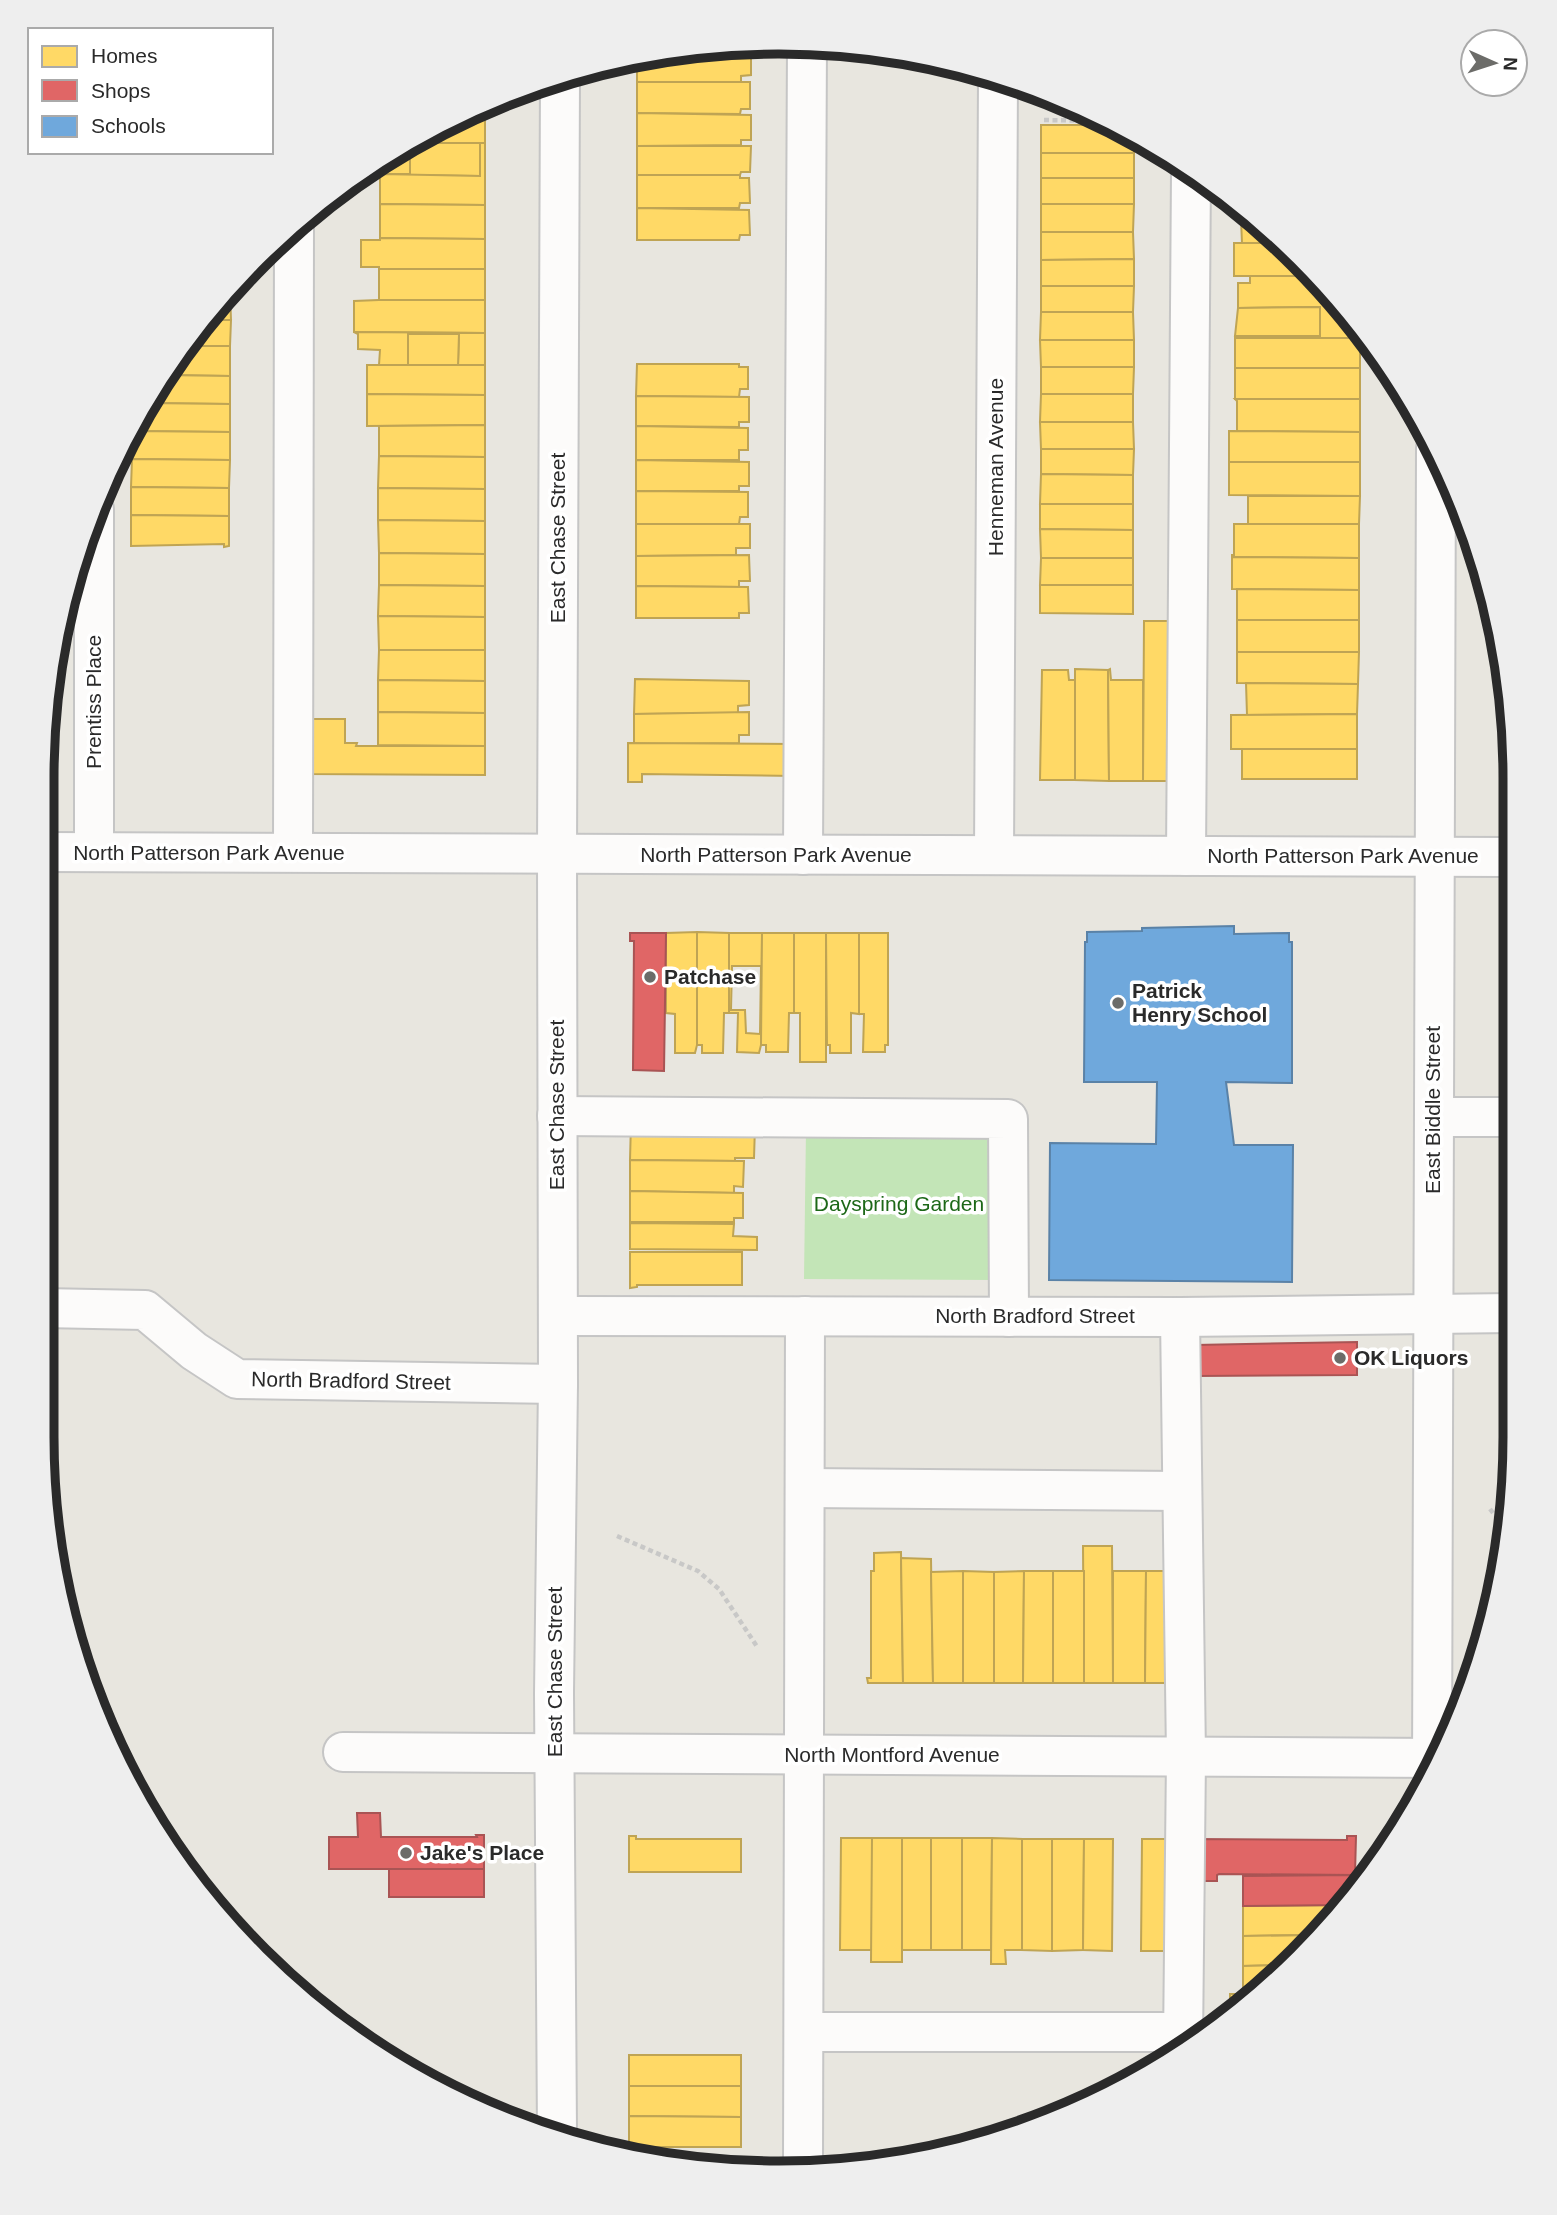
<svg xmlns="http://www.w3.org/2000/svg" width="1557" height="2215" font-family="Helvetica,sans-serif">
<style>
.green{fill:#c3e5b7}
.homes{fill:#ffd966;stroke:#bfa454;stroke-width:2;fill-rule:evenodd}
.shops{fill:#e06666;stroke:#a95454;stroke-width:2}
.schools{fill:#6fa8dc;stroke:#5a82a7;stroke-width:2}
.lines{fill:none;stroke-linecap:round;stroke-linejoin:round}
.minor-casing{stroke:#c5c5c5;stroke-width:42}
.path{stroke:#c8c8c7;stroke-width:4.5;stroke-dasharray:5 3.5;stroke-linecap:butt}
.minor{stroke:#fcfbfa;stroke-width:38}
.poi-dot{fill:#6c6c69;stroke:#fff;stroke-width:2.5}
.labels{text-anchor:middle;stroke-width:7;stroke-linejoin:round;paint-order:stroke}
.street-label{font-size:21px;fill:#2a2a2a;stroke:#fff}
.poi-label{font-size:21px;font-weight:bold;fill:#2a2a2a;stroke:#fff;text-anchor:start}
.park-label{font-size:21px;fill:#1d6818;stroke:#fff}
.rim{fill:none;stroke:#2a2a2a;stroke-width:9}
</style>
<rect width="100%" height="100%" fill="#e8e6df"/>
<!-- green -->
<polygon class="green" points="806,1129 993,1130 993,1280 804,1279"/>
<!-- homes -->
<g class="homes">
<polygon points="816,44 845,47 845,50 816,50"/>
<polygon points="740,46 739,51 675,50 682,48"/>
<polygon points="845,47 870,51 845,50"/>
<polygon points="675,50 751,51 751,75 741,76 741,83 637,82 637,59"/>
<polygon points="637,82 750,82 750,109 741,109 740,114 637,113"/>
<polygon points="475,111 485,111 485,143 407,143"/>
<polygon points="637,113 751,115 751,140 741,140 741,145 637,146"/>
<polygon points="1041,125 1115,125 1134,137 1134,153 1041,153"/>
<polygon points="407,143 410,143 410,174 380,174 380,162"/>
<polygon points="410,143 480,143 480,176 410,175"/>
<polygon points="480,143 485,143 485,205 380,204 380,174 480,176"/>
<polygon points="637,146 751,146 750,172 741,172 740,175 637,175"/>
<rect x="1041" y="153" width="93" height="25"/>
<polygon points="637,175 740,175 740,178 749,178 750,203 740,203 739,208 637,208"/>
<rect x="1041" y="178" width="93" height="26"/>
<polygon points="380,204 485,205 485,239 380,238"/>
<polygon points="1041,204 1134,204 1133,232 1041,232"/>
<polygon points="1240,207 1250,216 1250,219 1241,219"/>
<polygon points="637,208 749,210 750,235 740,235 739,240 637,240"/>
<polygon points="1250,216 1279,243 1242,243 1241,219 1250,219"/>
<polygon points="1041,232 1133,232 1134,259 1041,260"/>
<polygon points="380,238 485,239 485,269 379,269 379,267 361,267 361,240 380,240"/>
<polygon points="1234,243 1279,243 1314,276 1234,276"/>
<polygon points="1134,259 1134,286 1041,286 1041,260"/>
<rect x="379" y="269" width="106" height="31"/>
<polygon points="1250,276 1314,276 1332,293 1360,335 1360,338 1235,338 1235,336 1320,336 1320,307 1238,308 1238,283 1250,283"/>
<polygon points="1041,286 1134,286 1133,312 1041,312"/>
<polygon points="230,291 231,320 204,320"/>
<polygon points="379,300 485,300 485,333 354,332 354,301"/>
<polygon points="1320,307 1320,336 1235,336 1238,308"/>
<polygon points="1041,312 1133,312 1134,340 1040,340"/>
<polygon points="204,320 231,320 230,346 184,346"/>
<polygon points="354,332 485,333 485,365 458,365 459,334 408,334 408,365 379,365 380,350 358,349 358,334"/>
<polygon points="408,334 459,334 458,366 408,365"/>
<rect x="1235" y="338" width="125" height="30"/>
<polygon points="1040,340 1134,340 1134,367 1041,367"/>
<polygon points="184,346 230,346 230,376 164,375"/>
<polygon points="637,364 739,364 739,367 748,367 748,389 740,389 739,397 636,396"/>
<polygon points="367,365 485,365 485,395 367,394"/>
<polygon points="1041,367 1134,367 1133,394 1041,394"/>
<rect x="1235" y="368" width="125" height="31"/>
<polygon points="164,375 230,376 230,404 145,403"/>
<polygon points="367,394 485,395 485,425 367,426"/>
<polygon points="1041,394 1133,394 1133,422 1040,422"/>
<polygon points="636,396 749,397 749,422 739,422 739,427 636,426"/>
<polygon points="1235,399 1360,399 1360,432 1237,431 1237,401"/>
<polygon points="145,403 230,404 230,432 132,431"/>
<polygon points="1040,422 1133,422 1134,449 1041,449"/>
<polygon points="485,425 485,457 379,456 379,426"/>
<polygon points="636,426 748,428 748,450 739,450 739,460 636,460"/>
<polygon points="132,431 230,432 230,460 132,459"/>
<polygon points="1229,431 1360,432 1360,462 1229,462"/>
<polygon points="1041,449 1134,449 1133,475 1041,474"/>
<polygon points="379,456 485,457 485,489 378,488"/>
<polygon points="132,459 230,460 229,488 131,487"/>
<polygon points="636,460 749,462 749,486 739,486 739,491 636,491"/>
<polygon points="1229,462 1360,462 1360,496 1229,495"/>
<polygon points="1041,474 1133,475 1133,504 1040,504"/>
<polygon points="131,487 229,488 229,516 131,515"/>
<polygon points="378,488 485,489 485,521 378,520"/>
<polygon points="636,491 748,492 748,517 740,517 739,524 636,524"/>
<polygon points="1248,496 1360,496 1359,524 1248,524"/>
<polygon points="1040,504 1133,504 1133,530 1040,529"/>
<polygon points="131,515 229,516 229,546 224,547 224,544 131,546"/>
<polygon points="378,520 485,521 485,554 379,553"/>
<polygon points="636,524 750,524 750,548 736,548 736,555 636,556"/>
<polygon points="1234,524 1359,524 1359,558 1232,557 1232,555 1234,555"/>
<polygon points="1040,529 1133,530 1133,558 1041,558"/>
<polygon points="379,553 485,554 485,586 379,585"/>
<polygon points="749,555 750,581 739,581 739,587 636,586 636,556"/>
<polygon points="1232,557 1359,558 1359,590 1232,589"/>
<polygon points="1041,558 1133,558 1133,585 1040,585"/>
<polygon points="379,585 485,586 485,617 378,616"/>
<polygon points="1040,585 1133,585 1133,614 1040,613"/>
<polygon points="636,586 748,587 749,613 739,613 739,618 636,618"/>
<polygon points="1237,589 1359,590 1359,620 1237,620"/>
<polygon points="378,616 485,617 485,650 379,650"/>
<rect x="1237" y="620" width="122" height="32"/>
<polygon points="1144,621 1179,621 1177,781 1143,781"/>
<polygon points="379,650 485,650 485,681 378,680"/>
<polygon points="1237,652 1359,652 1358,684 1237,683"/>
<polygon points="1075,669 1108,670 1109,781 1075,780"/>
<polygon points="1110,669 1111,680 1143,680 1143,781 1109,781 1108,670"/>
<polygon points="1042,670 1068,670 1069,680 1075,680 1075,780 1040,780"/>
<polygon points="635,679 749,681 749,705 738,706 738,713 634,714"/>
<polygon points="378,680 485,681 485,713 378,712"/>
<polygon points="1246,683 1358,684 1357,714 1247,715"/>
<polygon points="378,712 485,713 485,746 378,745"/>
<polygon points="749,712 749,735 739,735 739,743 634,744 634,714"/>
<polygon points="1357,714 1357,749 1231,749 1231,715"/>
<polygon points="305,719 345,719 345,743 357,743 356,746 485,746 485,775 305,774"/>
<polygon points="628,743 794,744 794,776 642,774 642,782 628,782"/>
<rect x="1242" y="749" width="115" height="30"/>
<polygon points="697,932 697,1045 695,1053 675,1053 675,1014 666,1013 666,933"/>
<polygon points="697,932 729,933 729,1013 724,1013 723,1053 702,1053 702,1045 697,1045"/>
<path d="M729,933H762L761,1045L759,1053L737,1052L738,1013H729ZM732,966H761L760,1034L746,1033L745,1010H731Z"/>
<polygon points="762,933 794,933 794,1013 789,1013 788,1052 766,1052 766,1045 761,1045"/>
<polygon points="794,933 826,933 826,1062 800,1062 800,1013 794,1013"/>
<polygon points="826,933 859,933 859,1014 851,1013 851,1053 830,1053 830,1045 827,1045"/>
<polygon points="859,933 888,933 888,1045 885,1045 885,1052 863,1052 864,1014 859,1014"/>
<polygon points="631,1123 755,1126 754,1158 735,1158 735,1161 630,1160"/>
<polygon points="630,1160 744,1161 743,1187 734,1186 734,1193 630,1191"/>
<polygon points="630,1191 743,1193 743,1218 734,1218 734,1222 630,1222"/>
<polygon points="630,1223 734,1224 733,1236 757,1237 757,1250 630,1249"/>
<polygon points="630,1252 742,1252 742,1285 637,1285 637,1287 630,1288"/>
<polygon points="1083,1546 1112,1546 1113,1683 1084,1683"/>
<polygon points="901,1552 903,1683 868,1683 867,1678 871,1678 871,1571 874,1571 874,1553"/>
<polygon points="901,1558 931,1559 933,1683 903,1683"/>
<polygon points="963,1571 963,1683 933,1683 931,1572"/>
<polygon points="963,1571 994,1572 994,1683 963,1683"/>
<polygon points="1024,1571 1023,1683 994,1683 994,1572"/>
<polygon points="1024,1571 1053,1571 1053,1683 1023,1683"/>
<rect x="1053" y="1571" width="31" height="112"/>
<polygon points="1113,1571 1146,1571 1145,1683 1113,1683"/>
<polygon points="1146,1571 1174,1571 1176,1683 1145,1683"/>
<polygon points="629,1836 636,1836 636,1839 741,1839 741,1872 629,1872"/>
<polygon points="841,1838 872,1838 872,1950 840,1950"/>
<polygon points="872,1838 902,1838 902,1962 871,1962"/>
<rect x="902" y="1838" width="29" height="112"/>
<rect x="931" y="1838" width="31" height="112"/>
<polygon points="962,1838 992,1838 991,1950 962,1950"/>
<polygon points="992,1838 1022,1839 1022,1950 1005,1950 1006,1964 991,1964"/>
<polygon points="1022,1839 1052,1839 1052,1951 1022,1950"/>
<polygon points="1052,1839 1084,1839 1083,1950 1052,1951"/>
<polygon points="1084,1839 1113,1839 1112,1951 1083,1950"/>
<polygon points="1142,1839 1174,1839 1174,1951 1141,1951"/>
<polygon points="1344,1905 1315,1935 1243,1936 1243,1906"/>
<polygon points="1315,1935 1287,1965 1243,1966 1243,1936"/>
<polygon points="1287,1965 1258,1994 1243,1994 1243,1966"/>
<polygon points="1230,1994 1258,1994 1230,2013"/>
<rect x="629" y="2055" width="112" height="31"/>
<polygon points="629,2086 741,2086 741,2117 629,2116"/>
<polygon points="629,2116 741,2117 741,2147 629,2147"/>
</g>
<!-- shops -->
<g class="shops">
<polygon points="630,933 666,933 664,1071 633,1070 634,941 630,941"/>
<polygon points="1502,935 1510,935 1511,1070 1505,1062 1506,945 1502,945"/>
<polygon points="1357,1342 1357,1375 1195,1376 1195,1345"/>
<polygon points="357,1813 380,1813 381,1837 477,1837 476,1835 484,1835 484,1869 329,1869 329,1837 358,1837"/>
<polygon points="1347,1836 1356,1836 1355,1875 1219,1874 1217,1875 1217,1881 1194,1881 1194,1839 1347,1840"/>
<rect x="389" y="1869" width="95" height="28"/>
<polygon points="1355,1875 1355,1893 1344,1905 1243,1906 1243,1876"/>
</g>
<!-- schools -->
<polygon class="schools" points="1234,926 1234,934 1289,933 1289,942 1292,942 1292,1083 1226,1082 1234,1145 1293,1145 1292,1282 1049,1280 1050,1143 1156,1144 1157,1082 1084,1082 1085,942 1087,942 1087,932 1142,931 1142,928"/>
<g class="lines">
<defs>
<g id="minor">
<polyline points="42,852 1510,857"/>
<polyline points="94,852 94,509"/>
<polyline points="293,852 294,224"/>
<polyline points="803,855 807,44"/>
<polyline points="994,855 998,78"/>
<polyline points="1186,856 1191,172"/>
<polyline points="557,1116 1008,1119 1009,1317"/>
<polyline points="1434,1117 1511,1117"/>
<polyline points="42,1308 145,1310 194,1351 237,1379 558,1384"/>
<polyline points="558,1316 1180,1317 1512,1313"/>
<polyline points="1180,1317 1186,1756 1183,2044"/>
<polyline points="806,1488 1182,1491"/>
<polyline points="343,1752 1441,1758"/>
<polyline points="1432,1773 1436,448"/>
<polyline points="804,2032 1183,2032"/>
<polyline points="557,2133 554,1693 558,1384 557,854 560,77"/>
<polyline points="803,2167 805,1316"/>
</g>
</defs>
<!-- minor casing -->
<use href="#minor" class="minor-casing"/>
<!-- path -->
<g class="path">
<polyline points="1044,120 1108,121"/>
<polyline points="1490,1509 1506,1530"/>
<polyline points="617,1536 698,1571 719,1589 758,1648"/>
</g>
<!-- minor -->
<use href="#minor" class="minor"/>
</g>
<!-- markers -->
<g class="poi-dot">
<circle cx="650" cy="977" r="7"/>
<circle cx="1118" cy="1003" r="7"/>
<circle cx="1340" cy="1358" r="7"/>
<circle cx="406" cy="1853" r="7"/>
</g>
<g class="labels">
<!-- street labels -->
<g class="street-label">
<text transform="translate(996 467) rotate(-90)" y="7">Henneman Avenue</text>
<text transform="translate(558 538) rotate(-90)" y="7">East Chase Street</text>
<text transform="translate(94 702) rotate(-90)" y="7">Prentiss Place</text>
<text x="209" y="860">North Patterson Park Avenue</text>
<text x="776" y="862">North Patterson Park Avenue</text>
<text x="1343" y="863">North Patterson Park Avenue</text>
<text transform="translate(557 1105) rotate(-90)" y="7">East Chase Street</text>
<text transform="translate(1433 1110) rotate(-90)" y="7">East Biddle Street</text>
<text x="1035" y="1323">North Bradford Street</text>
<text transform="translate(351 1381) rotate(1)" y="7">North Bradford Street</text>
<text transform="translate(555 1672) rotate(-90)" y="7">East Chase Street</text>
<text x="892" y="1762">North Montford Avenue</text>
</g>
<!-- poi labels -->
<g class="poi-label">
<text x="664" y="984">Patchase</text>
<text x="1132" y="998">Patrick<tspan x="1132" dy="24">Henry School</tspan></text>
<text x="1354" y="1365">OK Liquors</text>
<text x="420" y="1860">Jake's Place</text>
</g>
<!-- park labels -->
<g class="park-label">
<text x="899" y="1211">Dayspring Garden</text>
</g>
</g>
<!-- crop -->
<path d="M0 0H1557V2215H0ZM778 54H779A724 724 0 0 1 1503 778V1437A724 724 0 0 1 779 2161H778A724 724 0 0 1 54 1437V778A724 724 0 0 1 778 54Z" fill="#eee" fill-rule="evenodd"/>
<path class="rim" d="M778 54H779A724 724 0 0 1 1503 778V1437A724 724 0 0 1 779 2161H778A724 724 0 0 1 54 1437V778A724 724 0 0 1 778 54Z"/>
<!-- legend -->
<rect x="28" y="28" width="245" height="126" fill="#ffffff" stroke="#aaaaaa" stroke-width="2"/>
<rect x="42" y="46" width="35" height="21" fill="#ffd966" stroke="#aaaaaa" stroke-width="2"/>
<text x="91" y="63" font-size="21" fill="#2a2a2a">Homes</text>
<rect x="42" y="80" width="35" height="21" fill="#e06666" stroke="#aaaaaa" stroke-width="2"/>
<text x="91" y="98" font-size="21" fill="#2a2a2a">Shops</text>
<rect x="42" y="116" width="35" height="21" fill="#6fa8dc" stroke="#aaaaaa" stroke-width="2"/>
<text x="91" y="133" font-size="21" fill="#2a2a2a">Schools</text>
<!-- north arrow -->
<g transform="translate(1494 63) rotate(93)"><circle r="33" fill="#ffffff" stroke="#aaaaaa" stroke-width="2"/>
<path d="M0-5L12 26L0 18L-12 26Z" fill="#6c6c69"/>
<text y="-10" font-size="19" font-weight="bold" text-anchor="middle" fill="#2a2a2a">N</text>
</g>
</svg>
